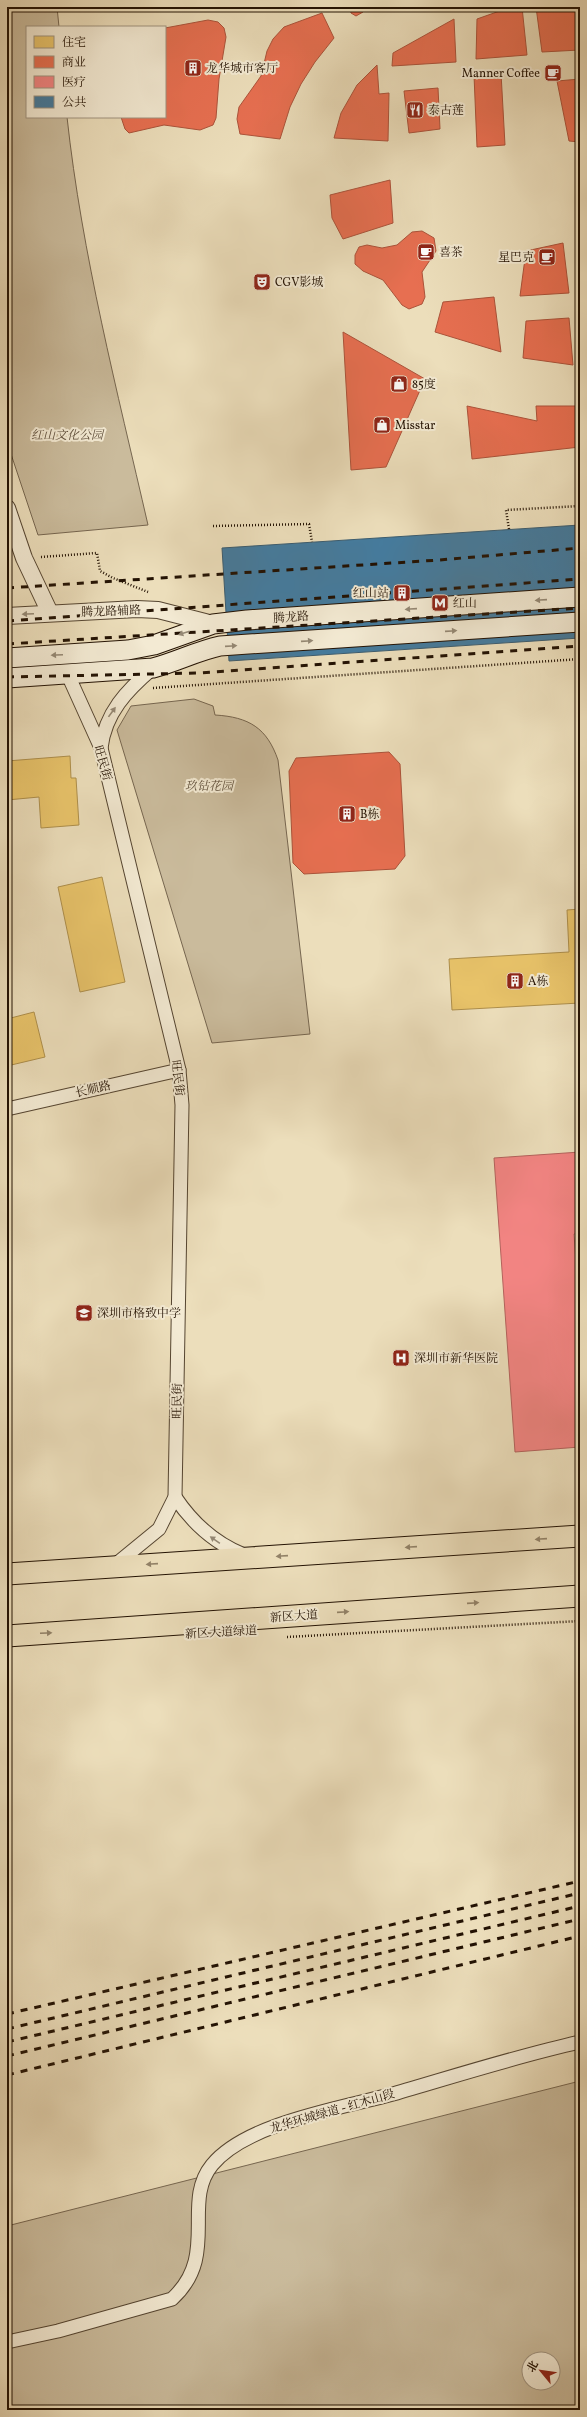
<svg xmlns="http://www.w3.org/2000/svg" width="587" height="2417" font-family="Vollkorn,'Noto Serif SC',serif">
<style>
.green{fill:#cabb9c;stroke:#766650;fill-rule:evenodd}
.homes{fill:#e9c46a;stroke:#ae8f4b}
.shops{fill:#e76f51;stroke:#ac533a}
.health{fill:#f28482;stroke:#b4625c}
.public{fill:#457b9d;stroke:#3b5c6f}
.lines{fill:none;stroke-linecap:round;stroke-linejoin:round}
.minor-casing{stroke:#554531;stroke-width:15}
.tertiary-casing{stroke:#554531;stroke-width:18}
.secondary-casing{stroke:#231203;stroke-width:21}
.primary-casing{stroke:#231203;stroke-width:23}
.path{stroke:#231203;stroke-width:2.5;stroke-dasharray:1 2;stroke-linecap:butt}
.minor{stroke:#f3ead3;stroke-width:13}
.tertiary{stroke:#f3ead3;stroke-width:16}
.secondary{stroke:#f3ead3;stroke-width:19}
.primary{stroke:#ecdebb;stroke-width:21}
.rail{stroke:#231203;stroke-width:3;stroke-dasharray:7 7;stroke-linecap:butt}
.oneway{fill:#958975}
.oneway2{fill:#928268}
.labels{text-anchor:middle;stroke-width:4;stroke-linejoin:round;paint-order:stroke}
.poi-label{font-size:12px;fill:#231203;stroke:#f3ead3;text-anchor:start}
.park-label{font-size:12px;font-style:italic;fill:#5d4d39;stroke:#f3ead3}
.street-label{font-size:12px;fill:#231203;stroke:#f3ead3}
</style>
<rect width="100%" height="100%" fill="#ecdebb"/>
<filter id="stains"><feTurbulence type="fractalNoise" baseFrequency=".005" numOctaves="4"/><feColorMatrix values="0 0 0 0 .2 0 0 0 0 .09 0 0 0 0 .02 0 0 0 .5 -.17"/></filter>
<radialGradient id="worn" r=".72"><stop offset=".6" stop-color="#630" stop-opacity="0"/><stop offset="1" stop-color="#630" stop-opacity=".3"/></radialGradient>
<!-- green -->
<g class="green">
<path d="M7,7H57L59,27H27V117H67C82,255 117,390 148,525L38,535L7,442Z"/>
<path d="M194,699L213,706L215,715C249,717 267,728 278,760L310,1034L212,1043L117,730L131,706Z"/>
<path d="M580,2081V2410H7V2226ZM529,2359H553V2383H529Z"/>
</g>
<!-- homes -->
<g class="homes">
<polygon points="70,756 71,778 76,778 79,825 41,828 39,797 7,800 7,761"/>
<polygon points="102,877 125,982 80,992 58,887"/>
<polygon points="580,909 580,1003 452,1010 449,959 569,952 567,910"/>
<polygon points="34,1012 45,1057 7,1066 7,1019"/>
</g>
<!-- shops -->
<g class="shops">
<polygon points="350,7 364,7 363,12 356,16 351,13"/>
<polygon points="511,7 522,7 527,55 476,59 477,19"/>
<polygon points="536,7 580,7 580,50 542,52"/>
<polygon points="322,13 334,38 315,62 301,84 290,107 280,139 240,134 237,119 239,107 261,76 267,51 273,39 284,27"/>
<polygon points="454,19 456,62 392,66 393,53"/>
<polygon points="208,20 218,22 224,28 226,37 219,79 216,118 213,125 200,130 164,125 129,133 125,129 121,117 165,117 165,28"/>
<polygon points="377,65 379,94 389,93 388,141 334,138 341,113 357,85"/>
<polygon points="501,73 505,145 477,147 474,75"/>
<polygon points="580,79 580,142 569,141 557,81"/>
<polygon points="438,88 440,129 409,133 404,91"/>
<polygon points="390,180 393,223 343,239 332,218 330,195"/>
<polygon points="422,231 434,238 436,251 422,272 425,297 422,304 409,309 402,305 383,280 363,271 355,264 355,255 359,247 367,245 382,248 397,245 412,232"/>
<polygon points="578,237 580,237 580,264"/>
<polygon points="563,243 569,293 520,296 526,251"/>
<polygon points="494,297 501,352 435,332 443,302"/>
<polygon points="569,318 573,365 523,358 526,321"/>
<polygon points="343,332 425,379 386,467 351,470"/>
<polygon points="467,406 537,421 536,406 580,406 580,447 472,459"/>
<polygon points="389,752 400,764 405,856 395,869 304,874 293,863 289,771 296,758"/>
</g>
<!-- health -->
<polygon class="health" points="580,1152 580,1234 574,1234 580,1317 580,1447 515,1452 494,1158"/>
<!-- public -->
<polygon class="public" points="580,525 580,638 229,661 222,548"/>
<g class="lines">
<defs>
<g id="minor">
<polyline points="68,675 101,748 179,1070 182,1105 175,1497 159,1529 115,1565"/>
<path d="M101,748C105,713 127,690 153,668"/>
<polyline points="7,1109 179,1070"/>
<path d="M175,1497C193,1524 214,1543 244,1555"/>
<path d="M7,2342L58,2331L172,2299C220,2255 181,2203 212,2165C246,2123 342,2108 393,2094C455,2076 517,2056 580,2042"/>
</g>
<g id="tertiary">
<polyline points="7,508 24,558 50,613"/>
<polyline points="7,616 137,609 158,610 213,624"/>
</g>
<g id="secondary">
<polyline points="7,658 128,650 154,645 213,624 247,620 580,597"/>
<path d="M7,678L153,668C176,662 197,651 220,646L580,622"/>
</g>
<g id="primary">
<polyline points="7,1574 580,1536"/>
<polyline points="7,1636 580,1596"/>
</g>
</defs>
<!-- minor casing -->
<use href="#minor" class="minor-casing"/>
<!-- tertiary casing -->
<use href="#tertiary" class="tertiary-casing"/>
<!-- secondary casing -->
<use href="#secondary" class="secondary-casing"/>
<!-- primary casing -->
<use href="#primary" class="primary-casing"/>
<!-- path -->
<g class="path">
<polyline points="213,526 309,524 312,542"/>
<polyline points="509,529 506,510 580,506"/>
<polyline points="41,557 97,553 100,571 113,578 148,592"/>
<polyline points="153,688 580,659"/>
<polyline points="287,1637 580,1621"/>
</g>
<!-- minor -->
<use href="#minor" class="minor"/>
<!-- tertiary -->
<use href="#tertiary" class="tertiary"/>
<!-- secondary -->
<use href="#secondary" class="secondary"/>
<!-- primary -->
<use href="#primary" class="primary"/>
<!-- rail -->
<g class="rail">
<polyline points="7,588 439,560 580,548"/>
<polyline points="7,621 580,579"/>
<polyline points="7,644 580,608"/>
<polyline points="7,677 199,673 580,646"/>
<polyline points="7,2014 580,1881"/>
<polyline points="7,2029 580,1893"/>
<polyline points="7,2042 580,1906"/>
<polyline points="7,2056 580,1919"/>
<polyline points="7,2075 580,1936"/>
</g>
</g>
<!-- one-way arrows -->
<defs><path id="oneway-solid" d="M-6-.8H1V-3.2L6.5 0L1 3.2V.8H-6Z"/></defs>
<g class="oneway">
<use href="#oneway-solid" transform="translate(541 600) rotate(176)"/>
<use href="#oneway-solid" transform="translate(411 609) rotate(176)"/>
<use href="#oneway-solid" transform="translate(28 614) rotate(177)"/>
<use href="#oneway-solid" transform="translate(451 631) rotate(-4)"/>
<use href="#oneway-solid" transform="translate(184 633) rotate(162)"/>
<use href="#oneway-solid" transform="translate(307 641) rotate(-4)"/>
<use href="#oneway-solid" transform="translate(231 646) rotate(-4)"/>
<use href="#oneway-solid" transform="translate(57 655) rotate(177)"/>
<use href="#oneway-solid" transform="translate(112 712) rotate(-54)"/>
<use href="#oneway-solid" transform="translate(215 1540) rotate(-145)"/>
</g>
<g class="oneway2">
<use href="#oneway-solid" transform="translate(541 1539) rotate(176)"/>
<use href="#oneway-solid" transform="translate(411 1547) rotate(176)"/>
<use href="#oneway-solid" transform="translate(282 1556) rotate(176)"/>
<use href="#oneway-solid" transform="translate(152 1564) rotate(176)"/>
<use href="#oneway-solid" transform="translate(473 1603) rotate(-4)"/>
<use href="#oneway-solid" transform="translate(343 1612) rotate(-4)"/>
<use href="#oneway-solid" transform="translate(46 1633) rotate(-3)"/>
</g>
<!-- icons -->
<defs>
<symbol id="building-square" viewBox="-11 -11 22 22"><rect x="-9" y="-9" width="18" height="18" rx="4" fill="#8f2418" stroke="#f3ead3"/><path d="M-4-6H4V6H1V3H-1V6H-4ZM-2.5-4.3h1.7v1.8h-1.7ZM.8-4.3h1.7v1.8H.8ZM-2.5-1h1.7V.8h-1.7ZM.8-1h1.7V.8H.8Z" fill="#fff"/></symbol>
<symbol id="cafe-square" viewBox="-11 -11 22 22"><rect x="-9" y="-9" width="18" height="18" rx="4" fill="#8f2418" stroke="#f3ead3"/><path d="M-5.5-4.5H6V0H3Q3 3.5 0 3.5H-2.5Q-5.5 3.5-5.5 0ZM3-3.2v2h1.7v-2ZM-6 4.5H4V6H-6Z" fill="#fff"/></symbol>
<symbol id="restaurant-square" viewBox="-11 -11 22 22"><rect x="-9" y="-9" width="18" height="18" rx="4" fill="#8f2418" stroke="#f3ead3"/><path d="M-5-6h1v4h1v-4h1v4h1v-4h1v5L-1.5 .5V6h-2V.5L-5-1ZM5-6V6H3V1.5H1.5Q1.5-4 5-6Z" fill="#fff"/></symbol>
<symbol id="theatre-square" viewBox="-11 -11 22 22"><rect x="-9" y="-9" width="18" height="18" rx="4" fill="#8f2418" stroke="#f3ead3"/><path d="M-5-5.5Q0-4 5-5.5V0Q5 5 0 6Q-5 5-5 0ZM-3.3-2.5H-1v1.5H-3.3ZM1-2.5H3.3v1.5H1ZM-2.8 1Q0 5.5 2.8 1Z" fill="#fff"/></symbol>
<symbol id="shop-square" viewBox="-11 -11 22 22"><rect x="-9" y="-9" width="18" height="18" rx="4" fill="#8f2418" stroke="#f3ead3"/><path d="M-5-2.5h2.3a2.7 3.5 0 0 1 5.4 0H5L5.5 6h-11ZM-1.5-2.5h3a1.5 2.3 0 0 0-3 0Z" fill="#fff"/></symbol>
<symbol id="metro-square" viewBox="-11 -11 22 22"><rect x="-9" y="-9" width="18" height="18" rx="4" fill="#8f2418" stroke="#f3ead3"/><path d="M-5.5 5V-5H-3L0 0L3-5H5.5V5H3V-.5L0 4L-3-.5V5Z" fill="#fff"/></symbol>
<symbol id="school-square" viewBox="-11 -11 22 22"><rect x="-9" y="-9" width="18" height="18" rx="4" fill="#8f2418" stroke="#f3ead3"/><path d="M0-5L7-2L0 1L-7-2ZM-4 1L0 2.5L4 1V4Q0 6-4 4Z" fill="#fff"/></symbol>
<symbol id="hospital-square" viewBox="-11 -11 22 22"><rect x="-9" y="-9" width="18" height="18" rx="4" fill="#8f2418" stroke="#f3ead3"/><path d="M-5-5h3v3.5h4V-5h3V5h-3V1.5h-4V5h-3Z" fill="#fff"/></symbol>
</defs>
<g fill-rule="evenodd">
<use href="#building-square" x="183" y="58" width="20" height="20"/>
<use href="#cafe-square" x="543" y="63" width="20" height="20"/>
<use href="#restaurant-square" x="405" y="100" width="20" height="20"/>
<use href="#cafe-square" x="416" y="242" width="20" height="20"/>
<use href="#cafe-square" x="537" y="247" width="20" height="20"/>
<use href="#theatre-square" x="252" y="272" width="20" height="20"/>
<use href="#shop-square" x="389" y="374" width="20" height="20"/>
<use href="#shop-square" x="372" y="415" width="20" height="20"/>
<use href="#building-square" x="392" y="583" width="20" height="20"/>
<use href="#metro-square" x="430" y="593" width="20" height="20"/>
<use href="#building-square" x="337" y="804" width="20" height="20"/>
<use href="#building-square" x="505" y="971" width="20" height="20"/>
<use href="#school-square" x="74" y="1303" width="20" height="20"/>
<use href="#hospital-square" x="391" y="1348" width="20" height="20"/>
</g>
<g class="labels">
<!-- poi labels -->
<g class="poi-label">
<text x="206" y="72">龙华城市客厅</text>
<text x="540" y="77" text-anchor="end">Manner Coffee</text>
<text x="428" y="114">泰古莲</text>
<text x="439" y="256">喜茶</text>
<text x="534" y="261" text-anchor="end">星巴克</text>
<text x="275" y="286">CGV影城</text>
<text x="412" y="388">85度</text>
<text x="395" y="429">Misstar</text>
<text x="389" y="597" text-anchor="end">红山站</text>
<text x="453" y="607">红山</text>
<text x="360" y="818">B栋</text>
<text x="528" y="985">A栋</text>
<text x="97" y="1317">深圳市格致中学</text>
<text x="414" y="1362">深圳市新华医院</text>
</g>
<!-- park labels -->
<g class="park-label">
<text x="67" y="439">红山文化公园</text>
<text x="209" y="790">玖钻花园</text>
</g>
<!-- street labels -->
<g class="street-label">
<text transform="translate(111 611) rotate(-2)" y="4">腾龙路辅路</text>
<text transform="translate(291 617) rotate(-4)" y="4">腾龙路</text>
<text transform="translate(103 763) rotate(74)" y="4">旺民街</text>
<text transform="translate(178 1078) rotate(83)" y="4">旺民街</text>
<text transform="translate(93 1089) rotate(-13)" y="4">长顺路</text>
<text transform="translate(177 1401) rotate(-89)" y="4">旺民街</text>
<text transform="translate(294 1616) rotate(-4)" y="4">新区大道</text>
<text transform="translate(221 1632) rotate(-3)" y="4">新区大道绿道</text>
<text transform="translate(332 2111) rotate(-16)" y="4">龙华环城绿道 - 红木山段</text>
</g>
</g>
<!-- margin -->
<rect width="587" height="2417" fill="none" stroke="#ecdebb" stroke-width="24"/>
<rect x="8" y="8" width="571" height="2401" fill="none" stroke="#231203" stroke-width="2"/>
<rect x="12" y="12" width="563" height="2393" fill="none" stroke="#231203"/>
<!-- legend -->
<rect x="26" y="26" width="140" height="92" fill="#f3ead3" stroke="#a09480"/>
<rect x="34" y="36" width="20" height="12" fill="#e9c46a" stroke="#a09480"/>
<text x="62" y="46" font-size="12" fill="#231203">住宅</text>
<rect x="34" y="56" width="20" height="12" fill="#e76f51" stroke="#a09480"/>
<text x="62" y="66" font-size="12" fill="#231203">商业</text>
<rect x="34" y="76" width="20" height="12" fill="#f28482" stroke="#a09480"/>
<text x="62" y="86" font-size="12" fill="#231203">医疗</text>
<rect x="34" y="96" width="20" height="12" fill="#457b9d" stroke="#a09480"/>
<text x="62" y="106" font-size="12" fill="#231203">公共</text>
<!-- north arrow -->
<g transform="translate(541 2371) rotate(299)"><circle r="19" fill="#f3ead3" stroke="#a09480"/>
<path d="M0-3L7 15L0 10L-7 15Z" fill="#8f2418"/>
<text y="-6" font-size="11" font-weight="bold" text-anchor="middle" fill="#231203">北</text>
</g>
<rect width="100%" height="100%" filter="url(#stains)"/>
<rect width="100%" height="100%" fill="url(#worn)"/>
</svg>
